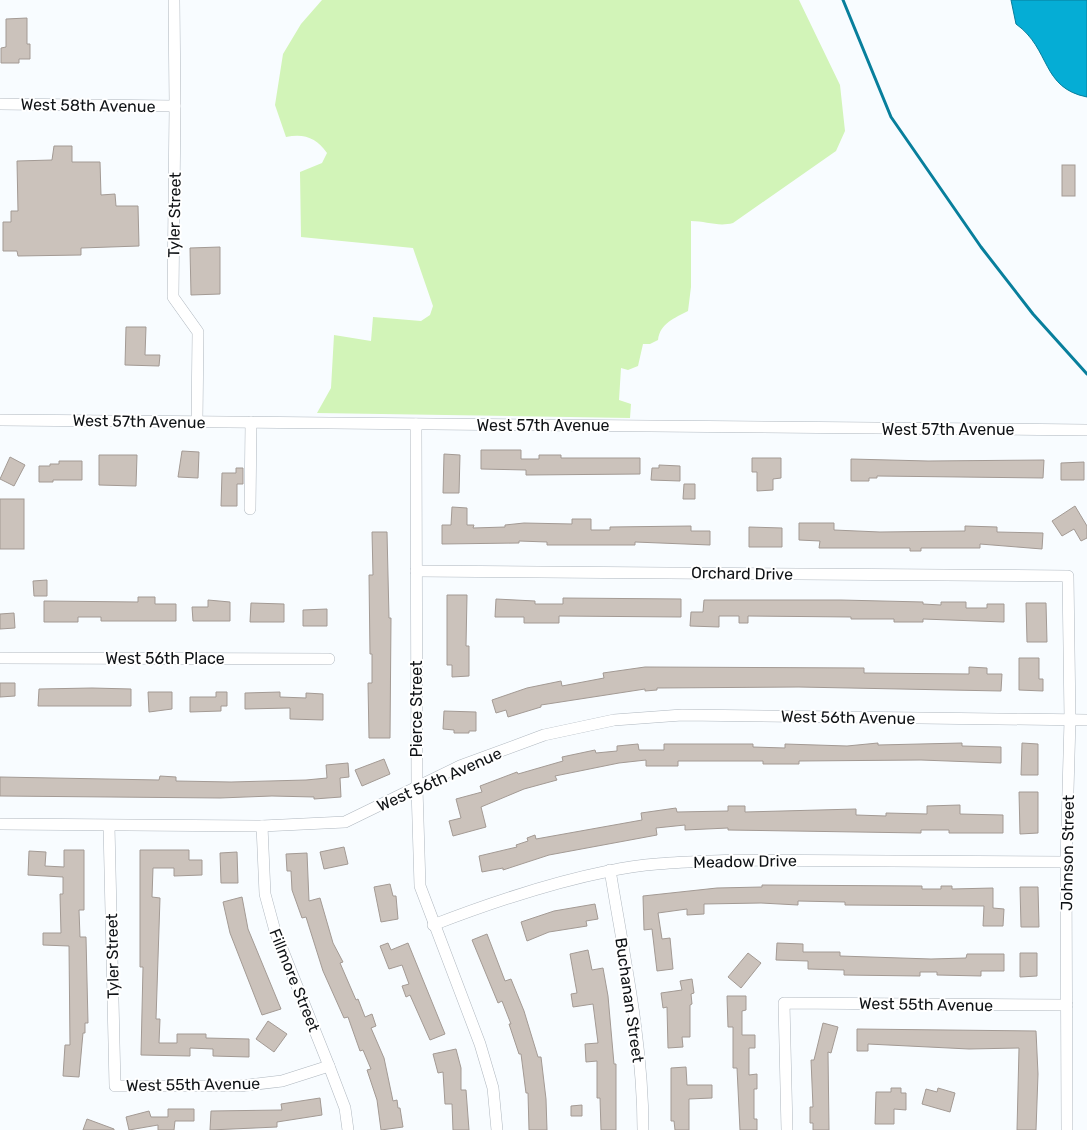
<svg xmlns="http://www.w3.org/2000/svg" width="1087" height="1130" font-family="Rubik,sans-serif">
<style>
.green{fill:#d2f4b8}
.water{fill:#05add5;stroke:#087f9c}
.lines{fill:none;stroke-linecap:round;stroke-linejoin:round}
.stream{stroke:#087f9c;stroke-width:3}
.building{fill:#cbc2bb;stroke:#a39a94}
.minor-casing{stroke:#afb7bf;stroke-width:12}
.minor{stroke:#fff;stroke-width:11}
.labels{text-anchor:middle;stroke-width:4;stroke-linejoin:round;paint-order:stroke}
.street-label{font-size:16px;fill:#101316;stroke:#fff}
</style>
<rect width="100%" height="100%" fill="#f8fcff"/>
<!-- green -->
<path class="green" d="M322,0H799L840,85L845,131L836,151L733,223C718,227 706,221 691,221V287L688,311C675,318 660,323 658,340L650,344H643L638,366L628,370L621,368L619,400L631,404L630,418L317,413L331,388L334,335L371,341L373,317L421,321L430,315L433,306L413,248L301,237L300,172L322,163L327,153C317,138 304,133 286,137L275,105L283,54L301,24Z"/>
<!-- water -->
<path class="water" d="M1011,0H1087V97C1041,88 1051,49 1016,24Z"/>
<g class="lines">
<!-- stream -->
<polyline class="stream" points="843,0 891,117 981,247 1033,314 1087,374"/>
</g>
<!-- building -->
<g class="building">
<polygon points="27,18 27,44 30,44 30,59 19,59 19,63 1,63 1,48 6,47 6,19"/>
<polygon points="54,146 72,146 72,162 100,162 101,195 115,194 116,206 138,206 139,246 81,248 81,255 18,256 17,251 3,251 3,222 11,222 11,211 18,211 17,161 52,160"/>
<rect x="1062" y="165" width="13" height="31"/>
<polygon points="220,247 220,294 191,295 190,248"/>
<polygon points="126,327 146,327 145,355 160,355 159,366 125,365"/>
<polygon points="481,450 521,450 521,459 539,459 539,455 561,455 561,458 640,458 640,474 526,475 526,470 481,469"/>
<polygon points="182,451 199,452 198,478 178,477"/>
<polygon points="444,454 460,455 459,493 443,493"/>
<polygon points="99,455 137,455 136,486 99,485"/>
<polygon points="10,457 25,465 14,486 0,479"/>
<polygon points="752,458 781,458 781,478 773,479 773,490 757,491 757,472 752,472"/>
<polygon points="851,459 928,461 1044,460 1043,478 877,476 877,478 869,478 869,481 851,481"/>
<polygon points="59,461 82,461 82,480 53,480 53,482 39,482 39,466 50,466 50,464 59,464"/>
<polygon points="1084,462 1084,480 1061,480 1061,463"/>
<polygon points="659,465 680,466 680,481 651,480 652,468 659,468"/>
<polygon points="236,468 243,468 243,484 237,484 237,506 221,506 222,473 236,473"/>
<polygon points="684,484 695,484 695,499 683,499"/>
<rect x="0" y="499" width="24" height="50"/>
<polygon points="1075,506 1087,526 1087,538 1081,541 1074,529 1062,536 1052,521"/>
<polygon points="452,507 467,508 467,525 474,525 473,528 505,527 505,525 524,523 572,524 572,519 591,519 591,530 610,530 610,527 691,526 691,531 710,531 710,545 635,542 635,545 547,545 547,542 519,541 519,543 442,544 442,525 451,525"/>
<polygon points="799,523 834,523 834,530 880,532 965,531 965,526 997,527 997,532 1043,533 1042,549 980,544 980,548 921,548 921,551 910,551 910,548 819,548 820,541 799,540"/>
<polygon points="749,527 782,528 782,547 749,547"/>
<polygon points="372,532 387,532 389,618 391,618 390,738 369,738 368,683 372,683 372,654 370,654 369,575 373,575"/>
<polygon points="47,580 47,596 34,596 33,581"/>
<polygon points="447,595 467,595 466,646 469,646 469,676 452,677 452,665 447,665"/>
<polygon points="138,597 155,597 155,604 176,604 176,621 101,621 101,617 78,617 78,622 44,622 44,601 138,602"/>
<polygon points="563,598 681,599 681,617 559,616 559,623 524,623 524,617 495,617 496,599 535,601 535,604 563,604"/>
<polygon points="208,600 230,602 230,621 193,621 192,607 208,607"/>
<polygon points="704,600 841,600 923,602 923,604 941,605 941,602 966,602 966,608 987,608 987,604 1004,604 1004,622 923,619 923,622 894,622 894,619 851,619 851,617 748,616 748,623 739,623 739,616 719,616 719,627 690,626 691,612 703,612"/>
<polygon points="251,603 284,604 284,622 250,622"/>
<polygon points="1026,603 1046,603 1047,642 1027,642"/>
<polygon points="327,609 327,626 303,626 303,610"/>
<polygon points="14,613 15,628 0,629 0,614"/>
<polygon points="1019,658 1039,658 1039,679 1043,679 1043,691 1019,690"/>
<polygon points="645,667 864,668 864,673 969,674 969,667 987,668 987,674 1002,674 1001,691 799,687 657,688 657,690 645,691 645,689 541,705 541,707 508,717 506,710 496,713 492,700 527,688 561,681 562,686 604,678 603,673"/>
<polygon points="0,683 15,683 15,696 0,697"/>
<polygon points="92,688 131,689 131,706 38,706 39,689"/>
<polygon points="148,692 172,692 172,709 149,712"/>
<polygon points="216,692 227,692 227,706 221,706 221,711 190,712 190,697 216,697"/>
<polygon points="280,692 280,697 306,698 306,693 323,694 323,720 290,719 290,708 245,709 245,693"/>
<polygon points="444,711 476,712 476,731 469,731 469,733 454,733 454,730 443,729"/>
<polygon points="878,743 878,745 962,743 962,746 1001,747 1001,763 921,760 799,761 799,764 763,764 763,761 678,761 678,766 646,766 646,760 619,763 555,776 557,780 524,789 481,807 486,827 453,836 449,821 461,818 456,799 482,792 480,786 517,772 518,774 563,761 562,757 595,750 596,753 617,751 617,746 638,744 639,750 664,750 664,744 753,744 753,747 785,748 785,744 847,746"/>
<polygon points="1022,743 1038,744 1038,775 1021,775"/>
<polygon points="384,759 390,774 362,786 355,770"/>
<polygon points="348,763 349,777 340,778 341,797 314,799 314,797 272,796 220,798 0,796 0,777 159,780 160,776 176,777 176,781 231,782 306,780 327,778 326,765"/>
<polygon points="1019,792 1038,792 1038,833 1020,834"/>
<polygon points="960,805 960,814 1003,815 1003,833 949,833 949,830 921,830 921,833 728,830 728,828 685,830 685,825 656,828 657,835 549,855 503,870 503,868 482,872 479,856 517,847 516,845 528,841 527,838 535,835 536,839 642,820 641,813 676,808 677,812 728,811 728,806 745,806 745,812 856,809 856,815 886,816 886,813 927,814 927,806"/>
<polygon points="344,847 348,864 324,869 320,852"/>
<polygon points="64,850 84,850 84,910 79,910 80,937 86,937 88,1023 85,1023 85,1033 83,1033 79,1077 63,1076 65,1045 70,1045 69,946 43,945 43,933 61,933 60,894 63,894 63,877 28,875 29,851 46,852 45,866 64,867"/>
<polygon points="140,850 189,850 189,860 202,860 202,875 174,876 174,868 153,868 152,897 160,898 156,1019 160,1019 159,1043 177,1043 177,1034 206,1034 206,1038 249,1039 249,1057 213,1056 213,1049 190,1048 190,1056 141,1055 143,967 140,967"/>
<polygon points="237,852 238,883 221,883 220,853"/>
<polygon points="307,853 309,901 320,898 333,943 343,962 340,963 356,1000 358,999 365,1017 372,1014 376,1026 371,1028 384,1058 393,1101 397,1100 398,1108 400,1108 403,1127 381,1130 377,1100 367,1070 371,1069 363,1050 360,1051 348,1017 344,1018 323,971 306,917 302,918 292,890 291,871 287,871 286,854"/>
<polygon points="390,884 393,896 396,896 398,919 381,922 374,887"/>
<polygon points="762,885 922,886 922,889 941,889 941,886 952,886 952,889 993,888 993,908 1004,909 1003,926 983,926 984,906 845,905 845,902 798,901 798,905 761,903 704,904 704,914 687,915 687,909 658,913 662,939 670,938 673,969 657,971 652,929 644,930 643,896 717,888 762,887"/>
<polygon points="1020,887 1038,887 1039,927 1021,927"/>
<polygon points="242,897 248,929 281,1009 262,1015 230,933 223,902"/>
<polygon points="595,904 598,919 586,921 587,926 549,932 527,941 521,922 554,911"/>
<polygon points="487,934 505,981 511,979 524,1011 538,1057 541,1057 546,1099 547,1130 529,1130 528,1093 526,1093 521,1054 519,1054 509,1024 511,1024 502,1001 498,1003 472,940"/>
<polygon points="388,943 391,950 408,943 445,1034 430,1040 410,995 406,997 402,986 409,984 402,965 389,969 380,946"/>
<polygon points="777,943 803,944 803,952 840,952 840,956 931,959 966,958 967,954 1004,954 1004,971 981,971 981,976 937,975 937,972 920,972 920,976 844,975 844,970 808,969 808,961 776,960"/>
<polygon points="588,950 592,970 603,968 608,996 614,1064 616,1064 616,1130 601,1130 600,1098 597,1098 597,1061 586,1062 585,1044 598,1043 593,1004 573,1007 571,994 577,993 570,954"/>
<polygon points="748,953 761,963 741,988 728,977"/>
<polygon points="1020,953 1037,953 1037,976 1020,977"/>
<polygon points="692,979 694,993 691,994 692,1004 690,1005 690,1037 682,1037 683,1047 668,1048 667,1007 663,1008 661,993 682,990 680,981"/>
<polygon points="727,996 746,996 746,1010 742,1011 742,1035 755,1035 755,1048 749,1048 749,1075 757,1074 757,1089 754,1089 754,1119 757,1119 757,1130 740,1130 737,1068 733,1068 733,1027 728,1027"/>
<polygon points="268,1021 287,1034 274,1052 256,1039"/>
<polygon points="823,1023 838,1027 831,1053 828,1052 829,1130 813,1130 813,1123 810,1123 810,1107 813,1107 811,1060 814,1060"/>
<polygon points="857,1029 1036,1031 1038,1074 1036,1130 1017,1130 1019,1048 969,1049 868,1044 868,1051 857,1051"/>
<polygon points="456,1049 461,1068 461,1090 466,1090 469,1130 453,1130 452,1104 445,1104 443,1072 438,1073 433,1054"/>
<polygon points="686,1067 687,1085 712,1085 712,1098 689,1099 689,1130 675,1130 674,1121 671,1121 671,1068"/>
<polygon points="891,1088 901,1088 901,1093 906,1093 906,1110 894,1109 894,1124 875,1124 876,1092 891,1092"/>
<polygon points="938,1088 955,1093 950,1112 922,1104 926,1089 937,1092"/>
<polygon points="320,1098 322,1115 277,1122 277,1127 210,1130 211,1111 282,1110 281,1104"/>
<polygon points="582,1105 582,1116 571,1116 571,1106"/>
<polygon points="168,1109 194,1109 194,1121 175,1121 174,1130 158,1130 158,1125 129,1130 126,1117 149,1111 151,1117 168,1117"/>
<polygon points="87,1119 114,1129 114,1130 83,1130"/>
</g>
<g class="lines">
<defs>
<g id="minor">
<polyline points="174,0 175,106 173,297 198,332 197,422"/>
<polyline points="0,104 175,106"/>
<polyline points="0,420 1087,430"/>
<polyline points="416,424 417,788 420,886 480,1044 493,1088 497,1130"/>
<polyline points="250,509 251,422"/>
<polyline points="416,571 1068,576 1070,720 1066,862 1067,1130"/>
<polyline points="0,658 329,659"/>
<polyline points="0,824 262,826 345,822 460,766 544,735 614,720 682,715 1087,720"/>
<polyline points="109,826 115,1086 240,1086 282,1081 329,1066"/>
<polyline points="262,826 265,894 275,931 329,1066 345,1108 348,1130"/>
<path d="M610,870C624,956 643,1042 643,1130"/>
<path d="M433,925C490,903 549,883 609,871C649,862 694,862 735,860L1066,862"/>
<polyline points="787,1130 784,1003 1067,1005"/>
</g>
</defs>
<!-- minor casing -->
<use href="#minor" class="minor-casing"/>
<!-- minor -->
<use href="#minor" class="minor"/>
</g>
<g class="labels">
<!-- street labels -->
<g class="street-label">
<text transform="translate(88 105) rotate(1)" y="6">West 58th Avenue</text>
<text transform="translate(174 215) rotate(-89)" y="6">Tyler Street</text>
<text transform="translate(139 421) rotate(1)" y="6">West 57th Avenue</text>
<text x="543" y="431">West 57th Avenue</text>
<text x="948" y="435">West 57th Avenue</text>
<text transform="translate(742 573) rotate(1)" y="6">Orchard Drive</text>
<text x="165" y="664">West 56th Place</text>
<text transform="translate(416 709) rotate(-90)" y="6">Pierce Street</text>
<text transform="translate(848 717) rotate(1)" y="6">West 56th Avenue</text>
<text transform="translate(439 779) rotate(-24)" y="6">West 56th Avenue</text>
<text transform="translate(1067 853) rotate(-89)" y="6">Johnson Street</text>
<text transform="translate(745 861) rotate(-1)" y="6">Meadow Drive</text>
<text transform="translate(112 956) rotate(-91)" y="6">Tyler Street</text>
<text transform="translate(295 980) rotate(68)" y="6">Fillmore Street</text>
<text transform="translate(630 1000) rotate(82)" y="6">Buchanan Street</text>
<text transform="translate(926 1004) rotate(1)" y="6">West 55th Avenue</text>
<text transform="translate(193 1084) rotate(-1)" y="6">West 55th Avenue</text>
</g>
</g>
</svg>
